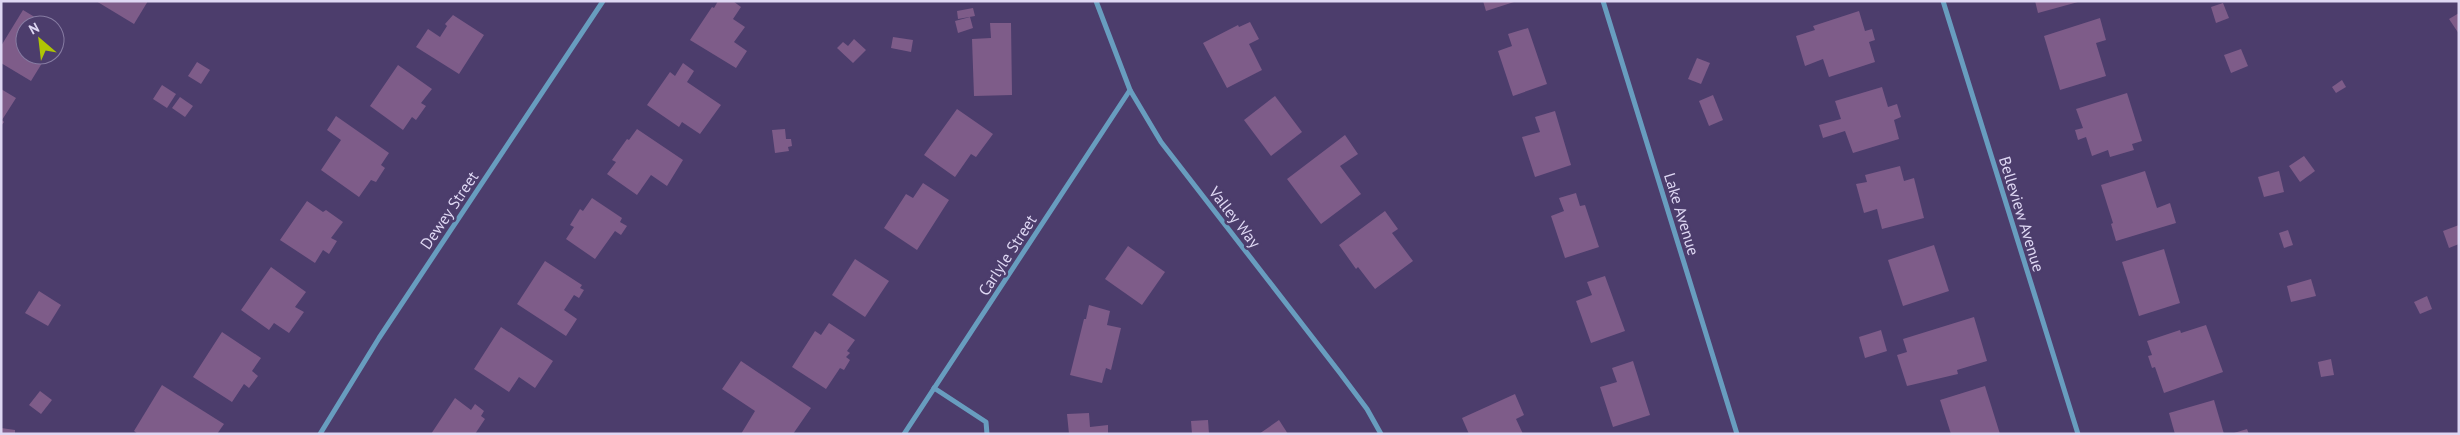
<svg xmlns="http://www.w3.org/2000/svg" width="2460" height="435" font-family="'PT Sans',sans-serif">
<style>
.building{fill:#7e5c89}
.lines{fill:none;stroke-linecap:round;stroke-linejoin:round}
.street{stroke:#689dbf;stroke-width:5}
.labels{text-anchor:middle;stroke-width:5;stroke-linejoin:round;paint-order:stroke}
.street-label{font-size:16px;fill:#ded7f3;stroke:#4c3d6c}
</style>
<rect width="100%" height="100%" fill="#4c3d6c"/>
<!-- building -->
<g class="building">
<polygon points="96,1 148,1 134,24"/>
<polygon points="718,1 733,1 741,7 733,19 745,27 734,42 747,51 736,68 690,40 712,7 714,8"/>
<polygon points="1483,1 1513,1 1514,2 1486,11"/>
<polygon points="2035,1 2078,1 2078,2 2038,13"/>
<polygon points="2223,3 2229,18 2216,23 2211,7"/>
<polygon points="973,8 975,16 958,19 957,11"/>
<polygon points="23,10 48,25 25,25 25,55 47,55 31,81 1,63 1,46"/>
<polygon points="1859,11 1865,31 1872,29 1875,40 1869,42 1875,62 1829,77 1823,59 1805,66 1796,36 1815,30 1813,26"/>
<polygon points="2459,13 2459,34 2449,19"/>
<polygon points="453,15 484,35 459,74 416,47 428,29 440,37 447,26 445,24"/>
<polygon points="970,17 973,28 958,33 955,21"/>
<polygon points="2100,18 2106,40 2096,43 2106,76 2060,90 2044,36"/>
<polygon points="1250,22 1259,39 1249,44 1262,70 1227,88 1203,43 1238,25 1239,27"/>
<polygon points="990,23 1011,23 1012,95 974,96 972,39 991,38"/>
<polygon points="1528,28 1547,84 1513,96 1498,51 1512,46 1508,34"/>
<polygon points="55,29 60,33 55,41"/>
<polygon points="893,37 913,40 911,52 891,48"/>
<polygon points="854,39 866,50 853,63 837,48 843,42 848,46"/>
<polygon points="2241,49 2248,66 2231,73 2224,55"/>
<polygon points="1697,58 1710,63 1701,84 1688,79"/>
<polygon points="197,62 210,70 201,84 188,76"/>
<polygon points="683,63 694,71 687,82 721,105 700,134 682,122 679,127 647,105 670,72 675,76"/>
<polygon points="398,65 432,89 421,103 426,106 416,120 412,117 403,130 370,106"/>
<polygon points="2342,80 2346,87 2336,93 2332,87"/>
<polygon points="162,85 176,94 167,108 153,99"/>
<polygon points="1882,87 1888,107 1897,104 1901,117 1894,120 1899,139 1853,153 1845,131 1823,138 1819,125 1841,119 1835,101"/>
<polygon points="1,89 16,98 2,120 4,122 1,126"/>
<polygon points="2127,93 2142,141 2132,144 2134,150 2110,157 2108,150 2092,156 2086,137 2078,140 2075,130 2083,128 2076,109"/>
<polygon points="1713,95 1723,120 1709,126 1699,101"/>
<polygon points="1275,96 1302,132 1271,156 1244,120"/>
<polygon points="180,97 193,106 185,117 172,108"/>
<polygon points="957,109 993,134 976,157 971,154 955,177 924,155"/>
<polygon points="1555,111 1571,165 1535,177 1522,137 1540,132 1535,117"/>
<polygon points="336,116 389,153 381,165 385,168 376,182 371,180 359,197 321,170 341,140 327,130"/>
<polygon points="637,129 683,160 667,186 651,175 637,195 607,174 616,162 612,160 627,139 629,140"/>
<polygon points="785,129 786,139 791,139 792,146 788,147 789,151 775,153 772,130"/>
<polygon points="1345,135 1358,154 1340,166 1361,194 1321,224 1287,179"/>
<polygon points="2304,156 2315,171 2300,182 2289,166"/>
<polygon points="1900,166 1904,181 1914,178 1924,218 1882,229 1877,209 1864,213 1856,184 1867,182 1865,175"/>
<polygon points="2145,171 2157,208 2170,203 2176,223 2116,241 2111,224 2113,223 2101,185"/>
<polygon points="2279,171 2284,192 2264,197 2258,177"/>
<polygon points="923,183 949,200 917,250 884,228 906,194 913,198"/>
<polygon points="1576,193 1580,206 1585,205 1599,247 1565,258 1551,216 1564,211 1559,198"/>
<polygon points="592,198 622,218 620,222 627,226 621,235 615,231 595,259 566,239 574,227 570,225 580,209 583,211"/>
<polygon points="307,201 323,212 326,210 343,222 331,238 337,241 329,254 323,250 315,263 280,240"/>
<polygon points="1385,211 1398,229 1392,233 1413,261 1375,289 1358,267 1356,269 1339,245"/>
<polygon points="2459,225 2459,244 2449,248 2443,231"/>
<polygon points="2288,230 2293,245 2284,248 2279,233"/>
<polygon points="1934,245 1949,291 1903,306 1888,260"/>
<polygon points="1128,246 1165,272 1142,305 1105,279"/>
<polygon points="2164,249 2180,303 2139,316 2122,262"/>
<polygon points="855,259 889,281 865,317 832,295"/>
<polygon points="545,261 582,285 580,288 584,290 579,298 574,295 564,310 577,319 566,336 517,304"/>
<polygon points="271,267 306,292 295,307 304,312 289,333 274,323 269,330 241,310"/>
<polygon points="1605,276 1625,331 1591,343 1576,301 1592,295 1587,282"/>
<polygon points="2311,279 2316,296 2291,302 2287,286"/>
<polygon points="39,291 61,305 48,326 25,313"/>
<polygon points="2427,296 2432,309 2420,314 2414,302"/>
<polygon points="1089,305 1110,311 1107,325 1121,328 1111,370 1106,368 1102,383 1070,375 1084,319 1086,319"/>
<polygon points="1974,317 1987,361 1957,370 1958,374 1907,386 1897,355 1907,352 1903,339"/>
<polygon points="829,323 855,340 847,351 850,353 846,357 850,360 844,370 840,368 826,389 792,367 815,331 821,335"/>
<polygon points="2206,325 2223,372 2164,393 2155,367 2152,368 2148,356 2152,355 2147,341 2180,330 2181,333"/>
<polygon points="501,327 553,361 535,388 519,377 509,392 474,369"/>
<polygon points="1881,330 1887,351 1865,358 1859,337"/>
<polygon points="222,332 261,358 252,371 258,376 249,388 244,384 232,402 193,377"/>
<polygon points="2331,359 2334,375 2321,377 2318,362"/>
<polygon points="741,361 811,408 793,434 741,434 755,411 722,389"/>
<polygon points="1633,361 1650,415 1613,427 1600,387 1617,382 1612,368"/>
<polygon points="162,385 224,424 217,434 138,434 134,431"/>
<polygon points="1985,386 2000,434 1951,434 1940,400"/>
<polygon points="40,391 52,400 41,414 29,405"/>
<polygon points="1515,394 1524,415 1516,419 1523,434 1469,434 1462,418"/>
<polygon points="455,398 471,410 475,404 484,411 481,416 485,419 475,434 431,434"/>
<polygon points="2214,400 2224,434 2175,434 2169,413"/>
<polygon points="1089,413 1090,427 1108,425 1108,434 1069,434 1067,414"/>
<polygon points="1208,420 1209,434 1192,434 1191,421"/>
<polygon points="1279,420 1288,434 1259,434"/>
<polygon points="1,428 15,430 15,434 1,434"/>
<polygon points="2247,429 2249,434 2234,434 2234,433"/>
</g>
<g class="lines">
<!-- street -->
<g class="street">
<polyline points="1096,1 1130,90 1161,142 1340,373 1367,409 1381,434"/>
<polyline points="1603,1 1737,434"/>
<polyline points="1943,1 2078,434"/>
<polyline points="934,388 986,422 987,434"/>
<polyline points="320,434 379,338 603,1"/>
<polyline points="904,434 1130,90"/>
</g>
</g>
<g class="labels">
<!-- street labels -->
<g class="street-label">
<text transform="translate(449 210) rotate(-56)" y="6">Dewey Street</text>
<text transform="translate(1682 214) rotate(73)" y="6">Lake Avenue</text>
<text transform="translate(2022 214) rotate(73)" y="6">Belleview Avenue</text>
<text transform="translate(1235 217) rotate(52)" y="6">Valley Way</text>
<text transform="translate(1007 255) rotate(-57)" y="6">Carlyle Street</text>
</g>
</g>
<!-- border -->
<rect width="2460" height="435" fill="none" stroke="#ded7f3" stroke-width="5"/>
<!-- north arrow -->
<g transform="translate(40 40) rotate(332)"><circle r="24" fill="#4c3d6c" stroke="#867ba2"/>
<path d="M0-4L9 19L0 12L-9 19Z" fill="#afc504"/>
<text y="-8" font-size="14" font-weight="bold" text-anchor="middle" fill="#ded7f3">N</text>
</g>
</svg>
